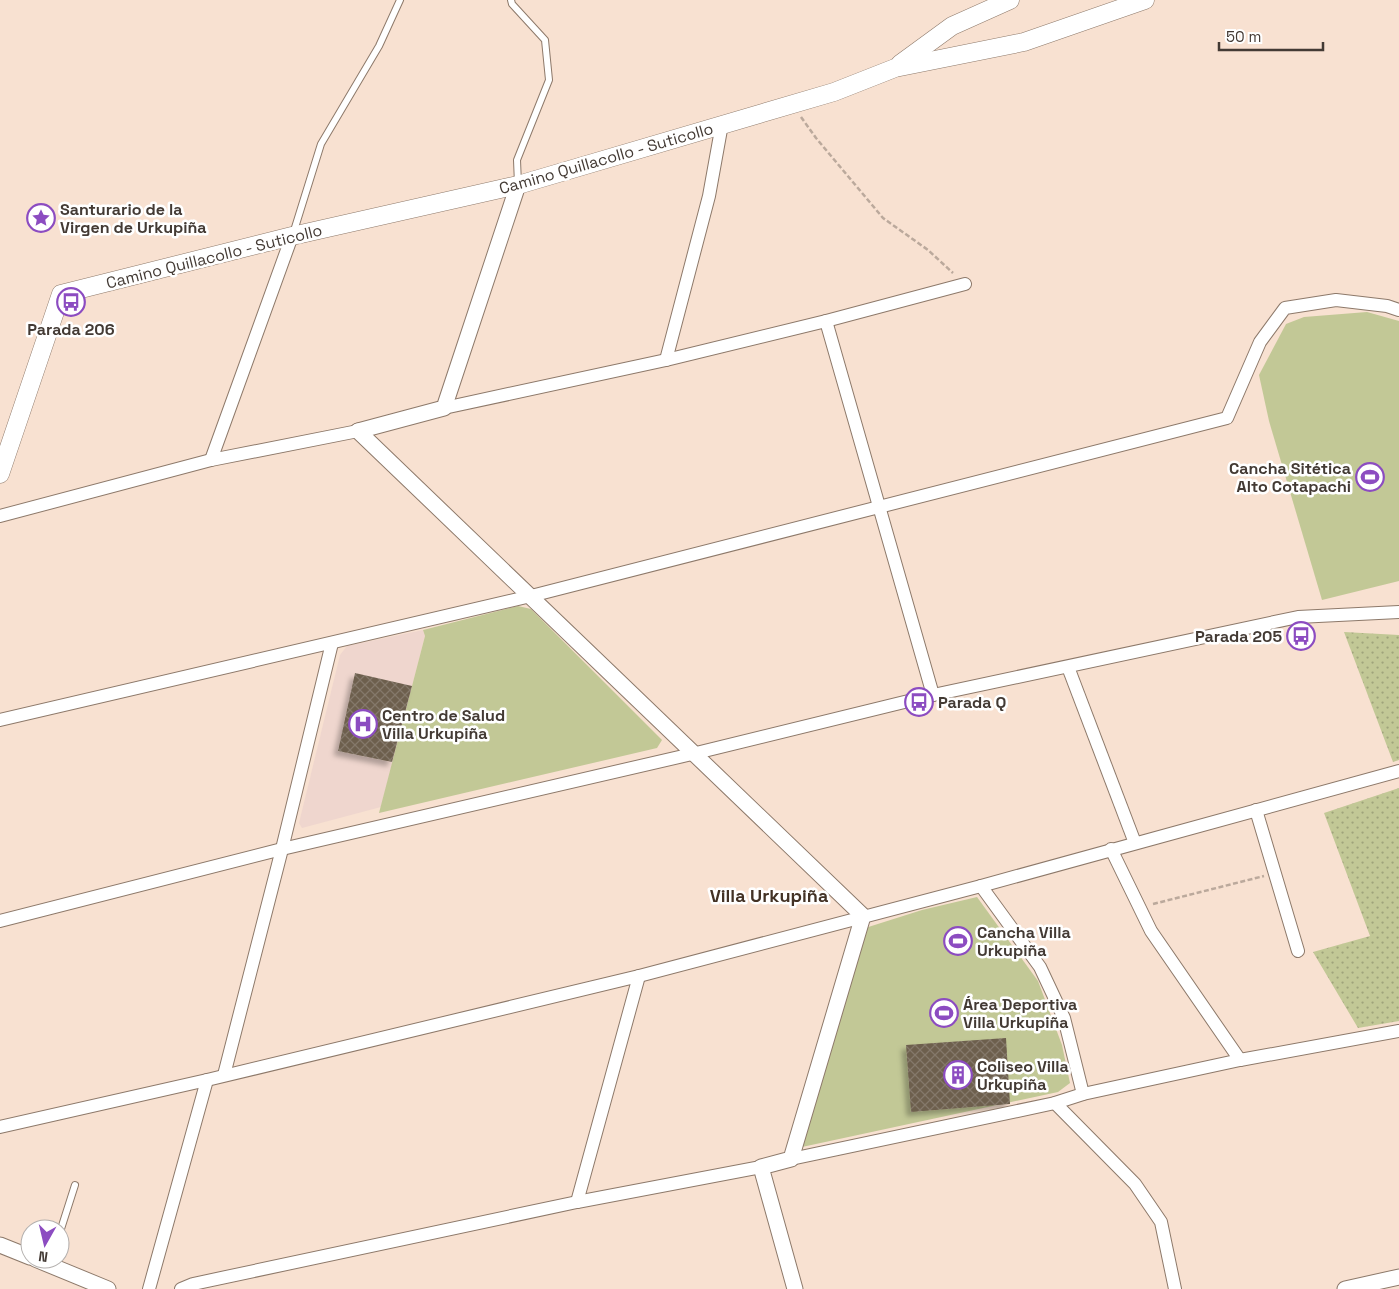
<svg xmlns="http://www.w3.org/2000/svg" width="1399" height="1289" font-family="'Space Grotesk',sans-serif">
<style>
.medical{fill:#efd6ce}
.grass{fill:url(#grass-dots)}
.green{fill:#c2c896}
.building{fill:url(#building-cross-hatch);filter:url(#shadow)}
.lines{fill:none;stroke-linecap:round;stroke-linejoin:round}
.service-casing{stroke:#8d796a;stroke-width:8}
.minor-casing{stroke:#8d796a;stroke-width:14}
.tertiary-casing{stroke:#8d796a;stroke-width:17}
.secondary-casing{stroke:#8d796a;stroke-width:19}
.path{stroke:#bba99c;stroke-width:2.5;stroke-dasharray:5 2.5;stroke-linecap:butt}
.service{stroke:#fff;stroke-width:6}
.minor{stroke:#fff;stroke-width:12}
.tertiary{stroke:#fff;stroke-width:15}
.secondary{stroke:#fff;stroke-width:18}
.labels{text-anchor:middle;stroke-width:5;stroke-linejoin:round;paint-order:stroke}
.street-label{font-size:16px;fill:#433a34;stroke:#fff}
.poi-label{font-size:16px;font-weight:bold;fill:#433a34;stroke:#fff;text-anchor:start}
.neighbourhood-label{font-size:18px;font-weight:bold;fill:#433225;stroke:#fff}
</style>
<defs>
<pattern id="grass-dots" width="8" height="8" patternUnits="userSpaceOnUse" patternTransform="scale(1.25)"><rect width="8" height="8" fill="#c2c896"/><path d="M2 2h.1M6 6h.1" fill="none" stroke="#9fa37b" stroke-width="1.8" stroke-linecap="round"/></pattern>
<pattern id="building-cross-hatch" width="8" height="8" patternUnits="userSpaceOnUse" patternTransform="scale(1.25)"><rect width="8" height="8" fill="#6d5f4d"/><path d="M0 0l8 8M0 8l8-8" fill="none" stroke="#84786a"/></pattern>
<filter id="shadow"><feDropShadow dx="-4.5" dy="4.5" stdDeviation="2.5" flood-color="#0004"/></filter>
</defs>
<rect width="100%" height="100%" fill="#f8e1d1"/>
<!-- medical -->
<polygon class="medical" points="423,630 425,636 381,807 302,828 299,823 340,655 347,646"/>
<!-- grass -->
<g class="grass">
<polygon points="1344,632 1399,635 1399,760 1393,762"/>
<polygon points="1399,788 1399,1021 1358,1028 1313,952 1370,936 1324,813"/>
</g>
<!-- green -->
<g class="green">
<polygon points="1367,312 1399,321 1399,581 1322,600 1269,421 1259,375 1286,324 1304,317"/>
<polygon points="518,606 531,609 662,740 657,748 379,813 425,636 423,630"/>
<polygon points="977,897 1038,981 1062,1045 1070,1083 1058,1092 802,1147 862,929 922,910"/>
</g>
<!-- building -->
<g class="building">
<polygon points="355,673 412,686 392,762 338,751"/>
<polygon points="1006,1038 1010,1104 911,1112 906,1045"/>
</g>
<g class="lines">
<defs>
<g id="service">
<polyline points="511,0 512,4 545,40 549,80 517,160 518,184"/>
<polyline points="293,234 321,144 379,46 400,0"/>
<polyline points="60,1232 75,1185"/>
</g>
<g id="minor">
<polyline points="826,321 933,695"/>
<polyline points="666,360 709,196 722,124"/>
<polyline points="444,408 666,360 826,321 965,284"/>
<polyline points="211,460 292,236"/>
<polyline points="0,516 211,460 358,431"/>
<polyline points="1068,667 1135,843"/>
<polyline points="0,720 531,596 1227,418 1260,342 1285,308 1336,300 1387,306 1399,310"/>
<polyline points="1256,810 1298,951"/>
<polyline points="1111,849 1151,931 1240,1060"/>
<polyline points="981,886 1040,967 1064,1018 1083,1094"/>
<polyline points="0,921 282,849 692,754 933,695 1298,617 1399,612"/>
<polyline points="224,1075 282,849 332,643"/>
<polyline points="1055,1103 1135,1184 1161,1222 1175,1289"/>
<polyline points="0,1127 207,1080 639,976 981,886 1399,771"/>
<polyline points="791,1159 1055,1103 1083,1094 1240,1060 1399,1031"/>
<polyline points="577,1202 639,976"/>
<polyline points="149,1289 207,1080"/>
<polyline points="181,1289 193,1284 577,1202 761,1167"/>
</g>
<g id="tertiary">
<path d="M358,431C527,592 694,755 863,916L791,1159L761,1167L795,1289"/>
<polyline points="358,431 444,408 518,185"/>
<polyline points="0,1245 30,1257"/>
<polyline points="35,1259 108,1289"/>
<polyline points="1345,1289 1399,1277"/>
</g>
<g id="secondary">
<polyline points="900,64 952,26 1010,0"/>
<polyline points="0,474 61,294 292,236 518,185 834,92 895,68 1024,42 1145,0"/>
</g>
</defs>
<!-- service casing -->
<use href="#service" class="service-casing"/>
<!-- minor casing -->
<use href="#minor" class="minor-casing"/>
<!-- tertiary casing -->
<use href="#tertiary" class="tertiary-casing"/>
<!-- secondary casing -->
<use href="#secondary" class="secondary-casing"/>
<!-- path -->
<g class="path">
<polyline points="801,117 816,138 883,218 928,250 953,273"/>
<polyline points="1153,904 1264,876"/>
</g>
<!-- service -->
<use href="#service" class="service"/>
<!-- minor -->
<use href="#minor" class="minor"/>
<!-- tertiary -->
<use href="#tertiary" class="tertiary"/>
<!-- secondary -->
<use href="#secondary" class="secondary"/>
</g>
<!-- icons -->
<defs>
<symbol id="sight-ring" viewBox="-11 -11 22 22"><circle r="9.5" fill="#fff" stroke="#8c4cc1" stroke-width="1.5"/><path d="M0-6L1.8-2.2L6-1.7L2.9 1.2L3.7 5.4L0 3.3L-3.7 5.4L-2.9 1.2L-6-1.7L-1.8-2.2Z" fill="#8c4cc1"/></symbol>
<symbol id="bus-ring" viewBox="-11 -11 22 22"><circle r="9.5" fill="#fff" stroke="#8c4cc1" stroke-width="1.5"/><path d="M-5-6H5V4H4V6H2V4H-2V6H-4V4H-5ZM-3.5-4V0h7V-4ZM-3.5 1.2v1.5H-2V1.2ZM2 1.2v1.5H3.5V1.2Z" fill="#8c4cc1"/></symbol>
<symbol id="stadium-ring" viewBox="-11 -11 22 22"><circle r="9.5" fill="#fff" stroke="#8c4cc1" stroke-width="1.5"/><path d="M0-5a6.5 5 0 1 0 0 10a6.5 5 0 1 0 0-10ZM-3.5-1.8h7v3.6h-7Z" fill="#8c4cc1"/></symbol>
<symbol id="hospital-ring" viewBox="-11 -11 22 22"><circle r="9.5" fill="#fff" stroke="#8c4cc1" stroke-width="1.5"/><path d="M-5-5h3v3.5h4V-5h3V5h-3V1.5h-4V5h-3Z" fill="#8c4cc1"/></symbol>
<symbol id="building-ring" viewBox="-11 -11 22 22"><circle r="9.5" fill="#fff" stroke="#8c4cc1" stroke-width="1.5"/><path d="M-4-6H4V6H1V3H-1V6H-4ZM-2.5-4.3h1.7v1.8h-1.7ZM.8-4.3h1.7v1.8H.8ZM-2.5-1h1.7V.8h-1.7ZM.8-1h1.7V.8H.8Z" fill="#8c4cc1"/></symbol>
</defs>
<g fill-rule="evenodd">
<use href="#sight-ring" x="25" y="202" width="32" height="32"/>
<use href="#bus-ring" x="55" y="286" width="32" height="32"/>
<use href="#stadium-ring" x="1354" y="461" width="32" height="32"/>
<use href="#bus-ring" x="1285" y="620" width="32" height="32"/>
<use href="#bus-ring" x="903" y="686" width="32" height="32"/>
<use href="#hospital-ring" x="347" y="708" width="32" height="32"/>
<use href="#stadium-ring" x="942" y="925" width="32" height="32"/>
<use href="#stadium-ring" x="928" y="997" width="32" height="32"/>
<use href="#building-ring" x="942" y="1059" width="32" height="32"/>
</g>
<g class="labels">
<!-- street labels -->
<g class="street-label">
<text transform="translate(606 158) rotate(-16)" y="6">Camino Quillacollo - Suticollo</text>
<text transform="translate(214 256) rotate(-14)" y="6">Camino Quillacollo - Suticollo</text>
</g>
<!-- poi labels -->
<g class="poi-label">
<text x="60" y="215">Santurario de la<tspan x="60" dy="18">Virgen de Urkupiña</tspan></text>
<text x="71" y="335" text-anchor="middle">Parada 206</text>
<text x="1351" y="474" text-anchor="end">Cancha Sitética<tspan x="1351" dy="18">Alto Cotapachi</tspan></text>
<text x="1282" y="642" text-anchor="end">Parada 205</text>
<text x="938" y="708">Parada Q</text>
<text x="382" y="721">Centro de Salud<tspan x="382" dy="18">Villa Urkupiña</tspan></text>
<text x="977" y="938">Cancha Villa<tspan x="977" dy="18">Urkupiña</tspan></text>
<text x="963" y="1010">Área Deportiva<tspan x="963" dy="18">Villa Urkupiña</tspan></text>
<text x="977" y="1072">Coliseo Villa<tspan x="977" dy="18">Urkupiña</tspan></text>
</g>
<!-- neighbourhood labels -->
<g class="neighbourhood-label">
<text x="769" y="902">Villa Urkupiña</text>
</g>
</g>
<!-- north arrow -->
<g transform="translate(45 1244) rotate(188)"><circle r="24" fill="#ffffff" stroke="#b4b0ae"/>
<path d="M0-4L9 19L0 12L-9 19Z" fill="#8c4cc1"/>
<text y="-8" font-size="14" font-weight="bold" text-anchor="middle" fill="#433a34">N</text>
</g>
<!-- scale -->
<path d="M1219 42v8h104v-8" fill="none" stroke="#433a34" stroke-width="2.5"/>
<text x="1226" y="42" font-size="15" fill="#433a34" stroke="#ffffff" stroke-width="4" paint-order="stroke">50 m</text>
</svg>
